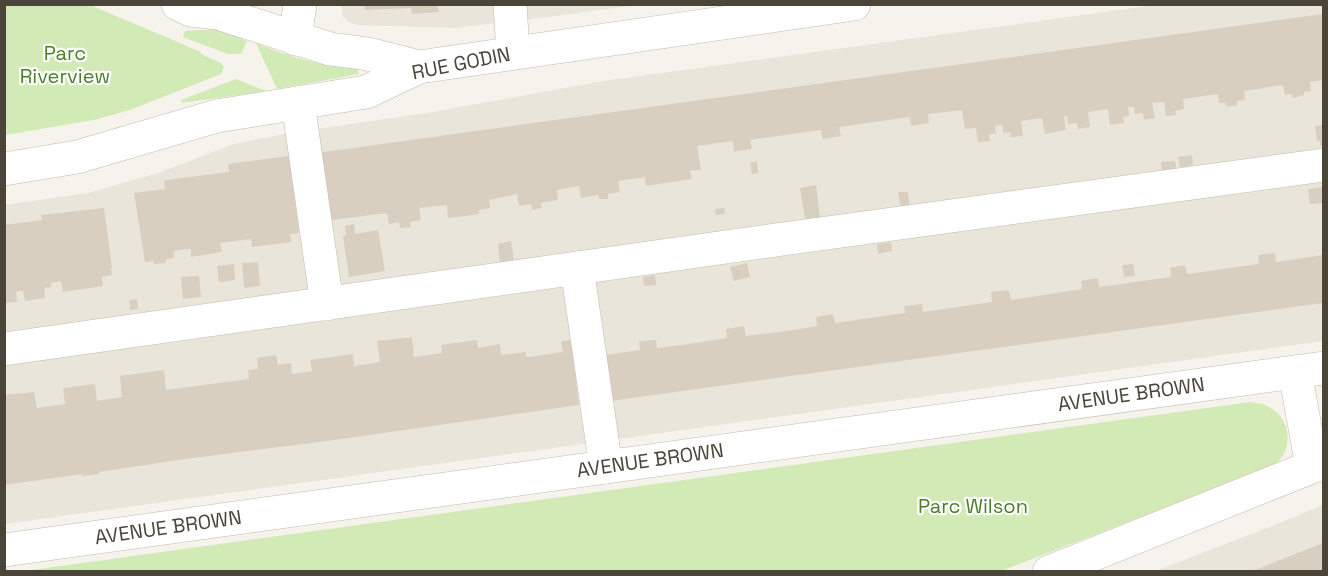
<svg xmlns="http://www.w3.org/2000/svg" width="1328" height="576" font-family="'Space Grotesk',sans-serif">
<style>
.residential{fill:#eae5da}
.green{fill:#d2eab5}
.building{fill:#d8cfc1}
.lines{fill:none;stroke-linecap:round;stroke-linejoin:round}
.minor-casing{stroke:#c2bbae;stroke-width:34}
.minor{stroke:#fff;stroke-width:33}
.labels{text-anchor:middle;stroke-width:4.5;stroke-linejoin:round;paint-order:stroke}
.park-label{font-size:20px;fill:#4a7f2a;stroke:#fff}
.street-label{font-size:20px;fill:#4b4439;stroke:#fff}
</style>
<rect width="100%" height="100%" fill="#f6f3ec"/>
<!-- residential -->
<g class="residential">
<polygon points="524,4 637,5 524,20"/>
<polygon points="341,5 503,5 504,22 456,28 356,25 349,22 343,17"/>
<polygon points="1155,5 1323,5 1323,158 340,294 316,129 427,113 604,81"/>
<polygon points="289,133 309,291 5,340 4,205 88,193 158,173 234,144"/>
<polygon points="1323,181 1323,341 618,439 596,282"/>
<polygon points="568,286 590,443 5,524 4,365"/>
<polygon points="1323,505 1323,571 1153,572 1277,524"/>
</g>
<!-- green -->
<g class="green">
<polygon points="4,5 90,5 201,52 201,54 221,63 224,67 221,74 130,110 94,120 5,135"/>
<polygon points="218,29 247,41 241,54 228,54 183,37 185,31"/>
<path d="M256,43C289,57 321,66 357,68L359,74L277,89Z"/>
<polygon points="236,79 266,91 182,103 181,100"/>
<path d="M1251,402C1255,403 1261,403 1265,405C1291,416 1295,448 1275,465L1001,571L17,572Z"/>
</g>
<!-- building -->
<g class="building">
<polygon points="365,4 438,4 439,12 412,14 411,8 365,10"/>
<polygon points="1323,14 1323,80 1310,82 1311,91 1304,92 1304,95 1293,98 1292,94 1285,95 1283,85 1244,91 1245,100 1237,101 1237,105 1226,107 1226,103 1219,103 1218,94 1183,99 1184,109 1175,111 1176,115 1166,116 1164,102 1152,103 1155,118 1144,120 1143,113 1135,114 1134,107 1128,107 1129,116 1123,117 1124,123 1110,125 1108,109 1101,110 1088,112 1090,127 1078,129 1077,123 1068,124 1067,116 1064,116 1066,130 1045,134 1042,118 1021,121 1023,136 1011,137 1010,132 1003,133 1002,125 995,126 996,133 989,135 990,141 978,142 976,128 965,129 962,110 928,114 929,123 911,126 910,117 839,127 841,136 823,139 821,130 750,140 752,149 737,151 734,152 733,141 697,146 701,170 690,171 692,179 646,186 645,177 618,181 620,192 608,194 608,199 599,199 598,195 581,198 579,186 557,190 558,200 541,203 542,208 532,210 531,204 519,206 517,194 489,200 490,208 479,210 479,214 465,216 448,218 447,205 419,208 421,220 410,222 411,227 400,228 399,222 389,224 387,213 325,221 317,153"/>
<polygon points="1323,125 1323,145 1320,146 1320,141 1317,141 1315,126"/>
<polygon points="1192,155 1193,165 1180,167 1178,157"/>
<polygon points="289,156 299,233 290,234 291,242 252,247 251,239 220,243 222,252 191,257 191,249 186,249 174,251 174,258 166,259 166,263 154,264 153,261 145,262 134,193 165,189 164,181 166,180 229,172 228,164"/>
<polygon points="757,161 758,173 752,174 750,163"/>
<polygon points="1175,161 1177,172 1162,174 1161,162"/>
<polygon points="816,185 820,217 805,219 800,188"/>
<polygon points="1323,187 1323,203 1310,204 1308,189"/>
<polygon points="898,192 908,192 910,208 901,209"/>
<polygon points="104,208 112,268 111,268 112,275 102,277 103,286 63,292 61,281 51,283 51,287 44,288 45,298 25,301 23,291 20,291 16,292 17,302 4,303 4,225 42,220 41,215"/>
<polygon points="724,208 725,214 716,215 715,209"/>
<polygon points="354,224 355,234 378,230 385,271 349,277 343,236 346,235 345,226"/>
<polygon points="511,241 514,261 500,263 498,244"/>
<polygon points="891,242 892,251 878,254 877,244"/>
<polygon points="1275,253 1276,262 1323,255 1323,303 610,401 605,355 640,350 639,341 656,340 657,348 696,343 727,338 726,329 744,326 746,336 794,330 817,326 816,317 833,314 835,323 905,313 904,306 922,304 923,312 992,302 991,292 1009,290 1011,300 1082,289 1081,281 1091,279 1098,278 1099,287 1171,277 1170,268 1185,265 1187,274 1259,264 1258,255"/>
<polygon points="258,262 260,286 244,288 242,263"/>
<polygon points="747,263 750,277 734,281 730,267"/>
<polygon points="234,264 235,280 219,282 217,266"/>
<polygon points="1133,264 1135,276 1124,277 1122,265"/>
<polygon points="655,275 656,285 644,286 643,277"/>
<polygon points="199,276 201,297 183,299 181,277"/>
<polygon points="137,299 138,309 130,310 129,300"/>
<polygon points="412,337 414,357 442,353 441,345 477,340 478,348 500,344 501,355 526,352 526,357 529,357 563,352 561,341 571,340 579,405 335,440 185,459 99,472 99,474 82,476 82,474 4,485 4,395 34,392 37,408 65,404 63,388 95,384 97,401 122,397 120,376 164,370 166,390 249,379 248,370 258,369 257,358 276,355 278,365 291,363 292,374 312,371 310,360 353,354 354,366 380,362 377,341"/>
<polygon points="1323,543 1323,572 1250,572 1290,556"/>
</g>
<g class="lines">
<defs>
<g id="minor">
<polyline points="178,4 191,10 218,13 330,49 368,54 419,67"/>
<polyline points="510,4 513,52"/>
<polyline points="295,39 300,4"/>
<polyline points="298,103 327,304"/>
<polyline points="4,169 77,157 217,116 366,92 419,67 854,4"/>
<polyline points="577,268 606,467"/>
<polyline points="4,349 783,239 1324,165"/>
<polyline points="1295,372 1312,466"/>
<polyline points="4,550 1324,368"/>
<polyline points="1049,572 1324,462"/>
</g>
</defs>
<!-- minor casing -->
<use href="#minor" class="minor-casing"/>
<!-- minor -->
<use href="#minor" class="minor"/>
</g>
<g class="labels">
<!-- park labels -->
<g class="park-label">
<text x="65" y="60">Parc<tspan x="65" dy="23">Riverview</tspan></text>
<text x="973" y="513">Parc Wilson</text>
</g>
<!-- street labels -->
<g class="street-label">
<text transform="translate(461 63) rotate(-11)" y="7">RUE GODIN</text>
<text transform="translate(1131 394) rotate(-8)" y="7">AVENUE BROWN</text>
<text transform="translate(650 460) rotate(-8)" y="7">AVENUE BROWN</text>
<text transform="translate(168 527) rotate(-8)" y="7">AVENUE BROWN</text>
</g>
</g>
<!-- border -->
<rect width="1328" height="576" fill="none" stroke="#4b4439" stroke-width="12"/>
</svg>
